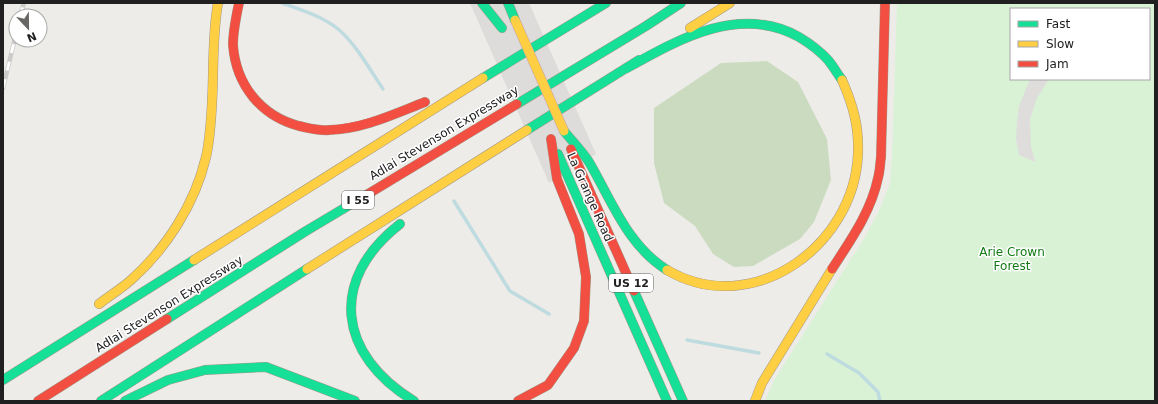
<svg xmlns="http://www.w3.org/2000/svg" width="1158" height="404" font-family="'DejaVu Sans',sans-serif">
<style>
.forest{fill:#cbdbc0}
.park{fill:#d9f2d6;fill-rule:evenodd}
.parking{fill:#dedddc}
.pier{fill:#dddcdb}
.lines{fill:none;stroke-linecap:round;stroke-linejoin:round}
.stream{stroke:#bedbdf;stroke-width:3.5}
.fast-casing{stroke:#a49886;stroke-width:10}
.slow-casing{stroke:#a49886;stroke-width:10}
.jam-casing{stroke:#a49886;stroke-width:10}
.fast{stroke:#16e098;stroke-width:9}
.slow{stroke:#ffcf43;stroke-width:9}
.jam{stroke:#f24e42;stroke-width:9}
.rail-casing{stroke:#cbcbca;stroke-width:4.5}
.rail{stroke:#fff;stroke-width:3;stroke-dasharray:9;stroke-linecap:butt}
.slow-bridge-casing{stroke:#c2a1ad;stroke-width:10;stroke-linecap:butt}
.slow-bridge{stroke:#ffcf43;stroke-width:9}
.labels{text-anchor:middle;stroke-width:3;stroke-linejoin:round;paint-order:stroke}
.shield{fill:#fff;stroke:#636363;stroke-width:1}
.shield-label{font-size:11px;font-weight:bold;fill:#202020}
.street-label{font-size:12px;fill:#202020;stroke:#fff}
.park-label{font-size:12px;fill:#117b13;stroke:#fff}
</style>
<rect width="100%" height="100%" fill="#eeece9"/>
<!-- forest -->
<polygon class="forest" points="767,61 798,82 827,139 831,180 814,222 800,239 753,266 734,267 713,254 695,226 664,203 654,163 654,108 721,63"/>
<!-- park -->
<path class="park" d="M897,3H1155V401H765L774,380L865,237L879,211L890,183L892,156ZM1011,9H1149V79H1011Z"/>
<!-- parking -->
<polygon class="parking" points="1030,79 1049,79 1037,98 1030,119 1031,146 1035,162 1019,155 1016,139 1017,122 1019,106"/>
<!-- pier -->
<polygon class="pier" points="470,3 529,3 596,154 549,183"/>
<g class="lines">
<!-- stream -->
<g class="stream">
<path d="M282,3C301,10 322,16 338,29C356,44 370,70 383,89"/>
<polyline points="454,201 510,291 549,314"/>
<polyline points="687,340 759,353"/>
<polyline points="827,354 859,373 878,392 880,401"/>
</g>
<defs>
<g id="fast">
<polyline points="482,3 502,28"/>
<polyline points="508,3 515,20"/>
<path d="M627,68C679,39 740,4 799,37C809,43 820,51 828,60C833,66 837,73 842,80"/>
<polyline points="483,78 606,3"/>
<polyline points="517,104 646,26 681,3"/>
<polyline points="527,130 639,60"/>
<path d="M564,131C572,141 582,151 589,162C612,201 627,245 667,270"/>
<polyline points="558,154 667,401"/>
<path d="M400,224C328,280 338,355 414,401"/>
<polyline points="634,291 683,401"/>
<polyline points="167,319 306,231 368,194"/>
<polyline points="3,380 194,260"/>
<polyline points="101,401 307,269"/>
<polyline points="125,401 168,380 205,370 266,367 355,401"/>
</g>
<g id="slow">
<polyline points="690,28 730,3"/>
<polyline points="194,260 483,78"/>
<polyline points="307,269 527,130"/>
<path d="M667,270C752,320 855,246 858,153C859,126 853,105 842,80"/>
<path d="M99,304C109,296 121,289 131,280C166,249 195,204 206,157C210,140 211,121 212,103C214,69 212,36 218,3"/>
<polyline points="755,401 762,383 832,269"/>
</g>
<g id="jam">
<path d="M239,3C236,17 233,31 233,45C236,85 261,116 299,126C309,128 319,131 329,130C363,129 394,114 425,102"/>
<polyline points="571,149 634,291"/>
<polyline points="368,194 517,104"/>
<path d="M832,269C850,241 871,212 878,178C880,171 880,164 881,157L885,3"/>
<polyline points="38,401 167,319"/>
<polyline points="518,401 548,385 574,348 584,321 586,277 579,234 557,179 551,139"/>
</g>
</defs>
<!-- fast casing -->
<use href="#fast" class="fast-casing"/>
<!-- slow casing -->
<use href="#slow" class="slow-casing"/>
<!-- jam casing -->
<use href="#jam" class="jam-casing"/>
<!-- fast -->
<use href="#fast" class="fast"/>
<!-- slow -->
<use href="#slow" class="slow"/>
<!-- jam -->
<use href="#jam" class="jam"/>
<defs>
<g id="rail">
<polyline points="20,16 24,3"/>
<polyline points="3,88 16,34"/>
</g>
</defs>
<!-- rail casing -->
<use href="#rail" class="rail-casing"/>
<!-- rail -->
<use href="#rail" class="rail"/>
<defs>
<polyline id="slow-bridge" points="515,20 564,131"/>
</defs>
<!-- slow-bridge casing -->
<use href="#slow-bridge" class="slow-bridge-casing"/>
<!-- slow-bridge -->
<use href="#slow-bridge" class="slow-bridge"/>
</g>
<g class="labels">
<!-- shield labels -->
<g class="shield">
<rect x="342" y="191" width="32" height="18" rx="3"/>
<rect x="609" y="274" width="44" height="18" rx="3"/>
</g>
<g class="shield-label">
<text x="358" y="204">I 55</text>
<text x="631" y="287">US 12</text>
</g>
<!-- street labels -->
<g class="street-label">
<text transform="translate(444 133) rotate(-31)" y="4">Adlai Stevenson Expressway</text>
<text transform="translate(590 197) rotate(66)" y="4">La Grange Road</text>
<text transform="translate(169 304) rotate(-32)" y="4">Adlai Stevenson Expressway</text>
</g>
<!-- park labels -->
<g class="park-label">
<text x="1012" y="256">Arie Crown<tspan x="1012" dy="14">Forest</tspan></text>
</g>
</g>
<!-- border -->
<rect width="1158" height="404" fill="none" stroke="#202020" stroke-width="8"/>
<!-- legend -->
<rect x="1010" y="8" width="140" height="72" fill="#ffffff" stroke="#a6a6a6"/>
<rect x="1018" y="21" width="20" height="6" fill="#16e098" stroke="#a6a6a6"/>
<text x="1046" y="28" font-size="12" fill="#202020">Fast</text>
<rect x="1018" y="41" width="20" height="6" fill="#ffcf43" stroke="#a6a6a6"/>
<text x="1046" y="48" font-size="12" fill="#202020">Slow</text>
<rect x="1018" y="61" width="20" height="6" fill="#f24e42" stroke="#a6a6a6"/>
<text x="1046" y="68" font-size="12" fill="#202020">Jam</text>
<!-- north arrow -->
<g transform="translate(28 28) rotate(158)"><circle r="19" fill="#ffffff" stroke="#a6a6a6"/>
<path d="M0-3L7 15L0 10L-7 15Z" fill="#686766"/>
<text y="-6" font-size="11" font-weight="bold" text-anchor="middle" fill="#202020">N</text>
</g>
</svg>
